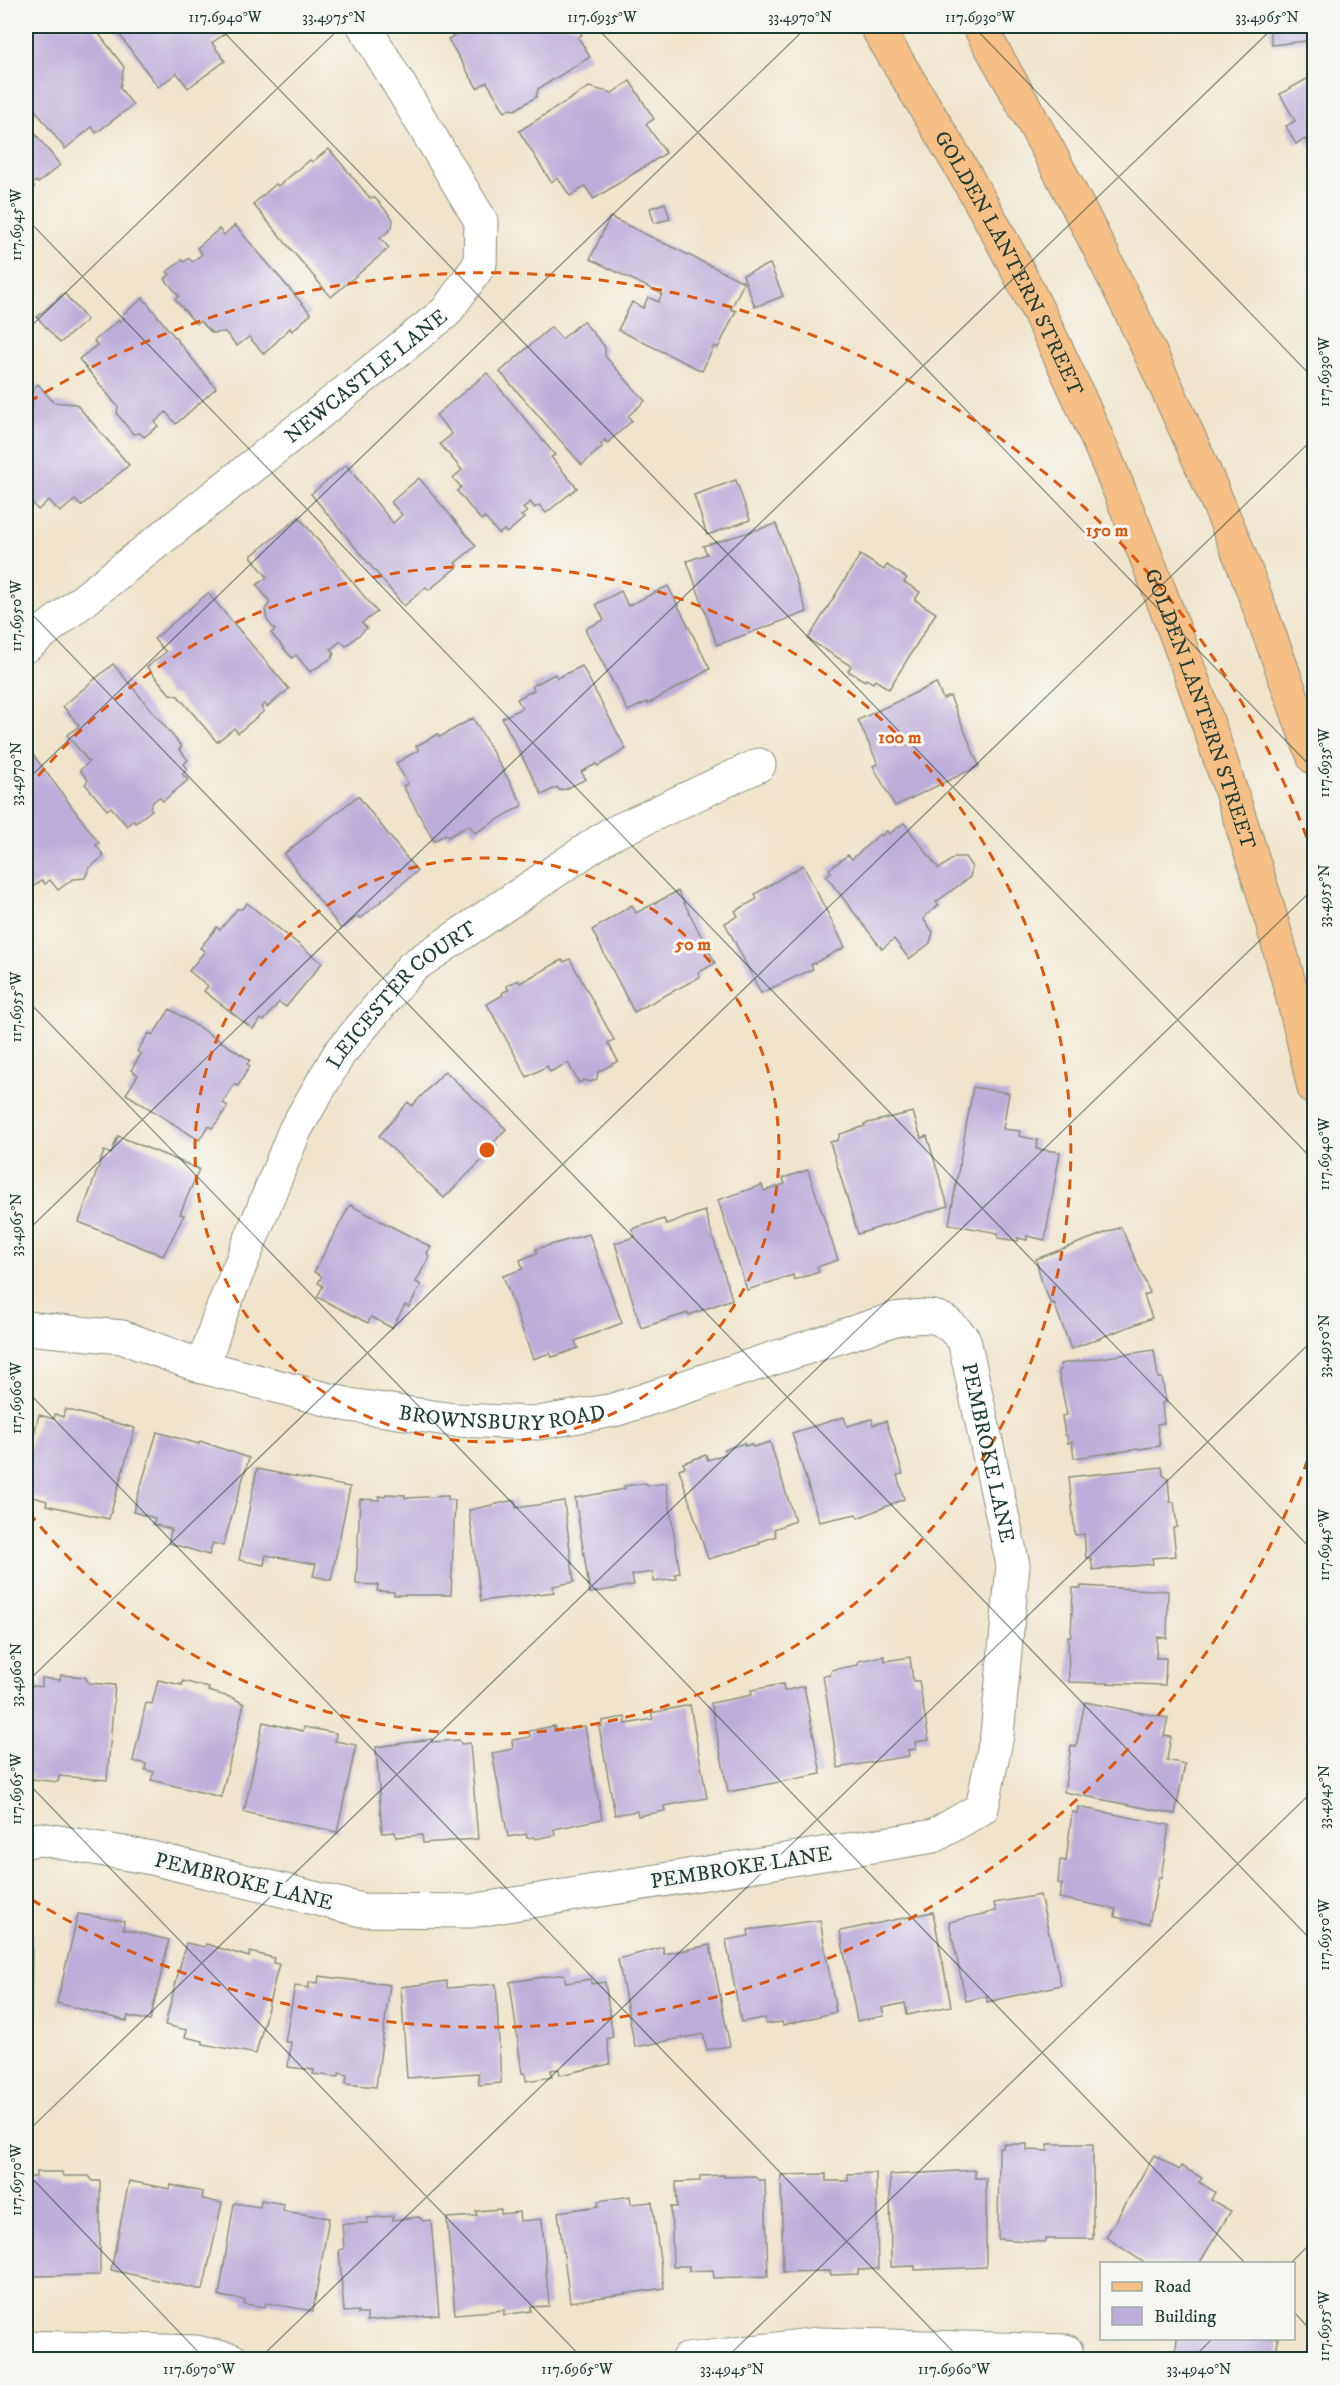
<svg xmlns="http://www.w3.org/2000/svg" width="1340" height="2385" font-family="'IM FELL DW Pica',serif">
<style>
.building{fill:#bdadda}
.lines{fill:none;stroke-linecap:round;stroke-linejoin:round}
.minor-casing{stroke:#88907f;stroke-width:35}
.major-casing{stroke:#88907f;stroke-width:35}
.minor{stroke:#fff;stroke-width:33}
.major{stroke:#f5bf86;stroke-width:33}
.ticks{fill:none;stroke:#1f3d34;stroke-width:1.5;stroke-opacity:0.45}
.ring{fill:none;stroke:#de580e;stroke-width:3;stroke-dasharray:10 8}
.labels{text-anchor:middle;stroke-width:6;stroke-linejoin:round;paint-order:stroke}
.street-label{font-size:21px;fill:#1f3d34;stroke:#f6f6f2}
.centre{fill:#de580e;stroke:#f6f6f2;stroke-width:3}
.ring-label{font-size:18px;text-anchor:middle;font-weight:bold;fill:#de580e;stroke:#f6f6f2;stroke-width:6;stroke-linejoin:round;paint-order:stroke}
.neatline{fill:none;stroke:#1f3d34;stroke-width:2}
.ticks-label{font-size:15px;text-anchor:middle;fill:#1f3d34}
</style>
<rect width="100%" height="100%" fill="#f6f6f2"/>
<filter id="ink" filterUnits="userSpaceOnUse"><feTurbulence type="fractalNoise" baseFrequency=".0167" numOctaves="2"/><feDisplacementMap in="SourceGraphic" scale="12" xChannelSelector="R" yChannelSelector="G"/><feConvolveMatrix kernelMatrix="1 2 1 2 8 2 1 2 1" color-interpolation-filters="sRGB"/></filter>
<filter id="wash" filterUnits="userSpaceOnUse"><feTurbulence type="fractalNoise" baseFrequency=".008" numOctaves="4" result="noise"/><feDisplacementMap in="SourceGraphic" scale="24" xChannelSelector="R" yChannelSelector="G"/><feGaussianBlur stdDeviation="1.35" result="paint"/><feColorMatrix in="noise" values="0 0 0 0 0 0 0 0 0 0 0 0 0 0 0 0 0 1.4 0 .05"/><feComposite in="paint" operator="in"/></filter>
<g filter="url(#wash)">
<rect width="100%" height="100%" fill="#f0e4ca"/>
<g id="blocks">
<!-- building -->
<g class="building">
<polygon points="32,26 93,26 124,67 120,88 133,105 96,133 92,127 65,149 26,98 26,31"/>
<polygon points="113,26 223,26 228,31 212,43 225,61 188,88 177,73 158,87"/>
<polygon points="471,26 576,26 582,35 578,37 590,57 538,89 536,97 515,110 509,109 505,112 487,82 477,88 448,39"/>
<polygon points="1269,26 1314,26 1314,40 1272,45"/>
<polygon points="1314,75 1314,151 1313,152 1305,139 1296,144 1286,126 1295,121 1280,94"/>
<polygon points="630,81 654,119 646,124 666,153 594,199 585,186 570,196 558,178 551,182 519,131 589,87 612,93"/>
<polygon points="26,122 60,165 38,183 36,181 32,184 34,187 26,194"/>
<polygon points="329,149 370,198 375,198 393,219 392,228 380,238 389,248 331,297 253,204 276,184 278,186 310,160 312,162"/>
<polygon points="665,203 670,219 654,223 650,208"/>
<polygon points="610,217 744,282 731,309 736,311 718,348 714,346 702,371 618,330 632,302 643,308 648,297 658,302 662,294 590,259"/>
<polygon points="235,225 311,314 292,331 290,328 264,354 249,337 237,346 225,332 212,333 200,321 196,324 175,299 179,296 165,279 170,274 167,272 182,260 184,262 189,258 192,262 202,254 197,248 219,229 224,235"/>
<polygon points="770,264 783,296 755,307 743,275"/>
<polygon points="64,293 87,320 60,343 37,317"/>
<polygon points="143,298 216,388 176,424 166,412 155,422 158,426 144,437 140,433 133,434 117,414 118,407 79,359 97,345 94,341 119,320 120,322 124,318 122,315"/>
<polygon points="583,321 605,347 605,356 645,401 628,416 632,421 607,443 605,440 601,444 602,447 582,465 500,372 551,327 562,339"/>
<polygon points="487,373 555,455 551,457 577,488 546,513 539,505 535,508 530,502 523,508 527,512 521,516 524,518 507,533 504,530 499,534 484,517 481,520 457,491 461,487 453,478 462,470 440,444 452,434 436,415"/>
<polygon points="38,384 53,402 76,404 129,465 81,506 75,500 60,512 49,500 38,510 26,495 26,395"/>
<polygon points="346,465 393,523 402,515 391,502 419,478 476,546 455,563 458,566 429,590 426,587 404,606 311,494"/>
<polygon points="736,480 750,520 707,535 694,495"/>
<polygon points="299,517 377,612 362,623 367,628 346,646 341,641 331,649 334,653 332,658 310,672 296,655 292,658 271,633 275,630 267,620 265,610 270,602 257,585 267,577 251,556"/>
<polygon points="776,524 807,612 717,645 687,561 707,554 703,546"/>
<polygon points="860,555 884,570 887,565 907,578 904,582 920,592 915,600 936,613 889,689 875,680 873,683 866,679 865,681 848,671 851,666 808,639"/>
<polygon points="668,586 710,669 648,704 647,702 628,711 585,629 604,620 596,604 621,591 628,606"/>
<polygon points="208,593 289,689 267,707 265,704 261,707 264,711 238,733 234,728 217,742 178,696 170,694 147,667 166,652 154,639"/>
<polygon points="113,664 182,747 179,749 188,760 184,764 188,769 182,774 188,780 163,801 159,797 153,802 150,807 152,810 135,823 133,820 127,826 111,807 107,810 85,784 88,780 80,770 89,762 67,735 79,726 63,706"/>
<polygon points="582,666 626,749 598,766 596,764 581,772 586,779 566,789 559,790 557,787 542,795 502,718 522,708 517,699 534,690 532,686 555,674 557,678"/>
<polygon points="936,683 943,699 950,696 979,766 895,806 873,766 878,764 858,720"/>
<polygon points="473,718 523,805 475,833 469,825 448,837 446,834 434,841 403,786 408,784 396,763 419,750 416,746 438,734 440,737"/>
<polygon points="26,745 99,843 96,845 104,856 89,868 85,878 73,879 58,890 50,880 45,884 42,880 26,892"/>
<polygon points="358,796 417,871 360,919 358,916 341,929 284,854"/>
<polygon points="904,823 939,869 955,857 965,857 972,867 970,877 936,902 939,905 925,916 924,920 933,932 930,943 909,959 894,939 882,949 826,876 831,872 829,869 848,855 852,859 880,834 882,836 887,831 889,834"/>
<polygon points="803,865 845,947 811,965 813,969 761,993 725,923 738,916 735,911 757,899 755,894"/>
<polygon points="678,891 715,963 698,973 700,977 634,1012 592,930 632,905 636,913"/>
<polygon points="247,903 322,963 286,1007 279,1002 264,1021 261,1019 253,1029 204,991 208,986 189,971 205,951 200,948 217,927 220,930 237,909 242,909"/>
<polygon points="570,959 614,1040 608,1043 618,1061 598,1072 597,1079 590,1082 584,1080 579,1083 568,1063 550,1072 547,1066 527,1077 487,1004 503,995 502,993 509,989 506,986 518,980 520,983 562,960 564,962"/>
<polygon points="170,1009 250,1060 247,1064 250,1066 238,1086 234,1084 223,1103 228,1106 217,1122 212,1128 208,1126 199,1140 126,1094 138,1075 131,1070 141,1054 137,1051 149,1033 153,1035"/>
<polygon points="445,1071 506,1129 494,1142 497,1145 444,1198 379,1136 408,1102 412,1106"/>
<polygon points="973,1087 1009,1093 1003,1129 1020,1131 1019,1136 1038,1140 1036,1149 1060,1152 1045,1240 1027,1236 1027,1240 1018,1238 1018,1241 998,1238 998,1233 949,1224"/>
<polygon points="913,1112 921,1138 927,1136 948,1206 858,1234 830,1142 838,1140 840,1134 865,1126 864,1124"/>
<polygon points="118,1136 199,1169 180,1214 184,1215 163,1256 79,1222 104,1151 111,1154"/>
<polygon points="808,1170 838,1260 817,1267 819,1272 794,1280 793,1275 747,1290 718,1200 762,1185 764,1191 785,1184 783,1178"/>
<polygon points="350,1205 431,1247 427,1253 429,1257 416,1282 421,1285 409,1307 405,1305 392,1328 371,1317 368,1323 317,1297 323,1286 318,1283 322,1276 314,1272"/>
<polygon points="705,1211 732,1299 689,1315 688,1313 641,1328 615,1243 635,1237 632,1229 664,1219 666,1224"/>
<polygon points="1121,1227 1150,1293 1144,1295 1152,1318 1071,1349 1054,1303 1051,1304 1042,1283 1036,1259"/>
<polygon points="589,1234 622,1323 575,1341 578,1348 559,1355 552,1357 550,1353 533,1359 503,1276 523,1269 520,1260 537,1253 536,1249"/>
<polygon points="1154,1350 1158,1378 1162,1378 1166,1402 1162,1403 1164,1423 1157,1424 1160,1446 1074,1458 1072,1442 1068,1443 1067,1435 1065,1435 1062,1416 1067,1415 1058,1370 1061,1370 1060,1364"/>
<polygon points="65,1409 135,1428 109,1519 46,1505 47,1501 26,1495 30,1471 26,1470 26,1464 39,1415 54,1419 55,1414 63,1417"/>
<polygon points="844,1417 847,1426 872,1419 873,1425 886,1421 903,1474 897,1475 904,1499 858,1518 856,1514 819,1522 792,1433"/>
<polygon points="157,1432 199,1444 200,1441 249,1458 223,1546 213,1543 209,1555 169,1543 171,1529 153,1524 155,1518 133,1512"/>
<polygon points="770,1442 795,1521 774,1529 776,1536 759,1542 760,1544 708,1559 679,1469 685,1467 683,1463 706,1455 708,1460 725,1454 724,1450 744,1443 745,1446 751,1444 753,1447"/>
<polygon points="1162,1467 1163,1475 1168,1478 1170,1502 1174,1502 1177,1527 1173,1528 1176,1556 1152,1558 1153,1564 1093,1570 1091,1558 1086,1558 1084,1534 1075,1535 1069,1477"/>
<polygon points="257,1469 350,1487 331,1580 313,1576 316,1564 266,1555 264,1565 239,1560"/>
<polygon points="646,1483 647,1486 666,1483 680,1573 675,1574 676,1579 654,1582 653,1572 632,1575 634,1585 590,1593 575,1498 625,1489 624,1486"/>
<polygon points="386,1494 405,1495 405,1498 448,1496 448,1500 455,1500 451,1595 394,1595 394,1592 377,1591 378,1585 356,1584 360,1499 379,1500 379,1496 385,1497"/>
<polygon points="515,1500 516,1508 564,1501 574,1582 553,1586 554,1592 481,1601 469,1510"/>
<polygon points="1081,1586 1168,1591 1167,1638 1157,1637 1156,1658 1166,1658 1165,1685 1069,1682 1068,1636 1071,1636 1073,1588 1081,1588"/>
<polygon points="884,1656 885,1661 910,1657 913,1681 919,1681 929,1740 915,1742 916,1749 908,1750 909,1756 838,1768 823,1676 830,1675 832,1670 858,1665 858,1661"/>
<polygon points="61,1675 85,1677 89,1683 115,1685 107,1780 59,1776 58,1782 31,1779 32,1774 26,1773 26,1685 42,1687 42,1678 60,1680"/>
<polygon points="158,1680 182,1685 183,1681 209,1688 208,1691 233,1698 244,1704 221,1797 151,1780 154,1772 145,1770 146,1764 133,1761 146,1703 152,1704"/>
<polygon points="783,1684 784,1691 804,1686 821,1774 728,1792 711,1703 752,1695 751,1690"/>
<polygon points="1085,1702 1168,1718 1164,1736 1171,1737 1167,1760 1185,1764 1175,1814 1064,1792 1071,1746 1076,1747"/>
<polygon points="690,1705 707,1798 664,1806 665,1811 638,1816 637,1811 615,1815 599,1727 602,1727 602,1721 625,1717 626,1724 653,1719 651,1713"/>
<polygon points="263,1722 303,1731 304,1727 336,1733 335,1741 356,1745 337,1832 244,1812"/>
<polygon points="554,1726 555,1731 585,1726 602,1819 554,1829 555,1835 535,1839 534,1837 527,1838 526,1834 508,1837 492,1753 513,1749 512,1740 530,1737 529,1731"/>
<polygon points="432,1739 432,1742 459,1740 461,1744 470,1743 478,1839 423,1843 422,1835 396,1837 395,1832 382,1833 376,1747"/>
<polygon points="1078,1807 1169,1825 1161,1878 1159,1877 1149,1924 1115,1917 1116,1909 1059,1898 1062,1884 1058,1883 1060,1860 1066,1861 1072,1812 1077,1813"/>
<polygon points="1040,1895 1061,1985 987,2002 987,1996 966,2001 949,1922 996,1911 994,1903"/>
<polygon points="933,1912 951,2006 907,2015 905,2003 882,2008 884,2016 857,2021 840,1931"/>
<polygon points="78,1914 124,1921 123,1929 169,1940 150,2021 128,2016 127,2021 57,2003"/>
<polygon points="820,1920 836,2012 783,2025 782,2022 766,2024 765,2018 741,2022 726,1940 749,1936 748,1930"/>
<polygon points="26,1928 32,1928 31,2019 26,2019"/>
<polygon points="186,1943 205,1947 206,1944 249,1957 250,1952 274,1958 273,1963 279,1964 256,2054 203,2044 203,2041 185,2037 187,2030 165,2025"/>
<polygon points="710,1945 730,2046 707,2050 703,2034 635,2047 618,1959 663,1947 664,1954"/>
<polygon points="564,1974 566,1983 591,1979 591,1984 605,1982 613,2037 607,2039 610,2064 560,2075 559,2069 551,2070 552,2077 526,2081 525,2073 522,2073 510,1982"/>
<polygon points="319,1976 390,1985 376,2087 346,2084 347,2075 339,2073 339,2077 313,2074 314,2070 288,2067 291,2042 285,2042 295,1986 309,1988 309,1982 318,1983"/>
<polygon points="447,1981 447,1988 496,1984 501,2083 479,2085 478,2073 407,2078 401,1987"/>
<polygon points="1003,2144 1027,2144 1027,2150 1048,2151 1048,2144 1093,2144 1093,2239 1045,2239 1045,2242 998,2239 999,2148 1003,2148"/>
<polygon points="1154,2155 1179,2170 1181,2166 1202,2178 1199,2182 1215,2192 1211,2200 1231,2211 1199,2264 1146,2264 1106,2237"/>
<polygon points="975,2170 975,2178 986,2178 986,2267 915,2270 915,2266 891,2267 890,2175"/>
<polygon points="36,2172 62,2172 63,2176 89,2176 93,2181 100,2181 100,2275 28,2276 28,2268 26,2268 26,2177 36,2177"/>
<polygon points="876,2173 878,2269 858,2270 858,2274 831,2275 830,2271 783,2272 781,2175 826,2174 826,2181 848,2181 848,2174"/>
<polygon points="724,2175 724,2177 755,2176 758,2180 765,2180 768,2276 714,2278 713,2270 689,2271 689,2266 673,2266 671,2207 677,2207 676,2182 700,2181 700,2176"/>
<polygon points="129,2181 170,2189 171,2185 203,2192 202,2199 222,2203 203,2290 111,2270"/>
<polygon points="630,2196 631,2204 652,2202 664,2288 570,2302 558,2212 599,2206 598,2201"/>
<polygon points="261,2200 284,2204 283,2211 329,2218 313,2311 266,2303 265,2307 244,2304 245,2300 219,2296 234,2203 260,2207"/>
<polygon points="501,2209 501,2214 519,2212 520,2221 542,2219 549,2306 531,2307 531,2311 504,2315 504,2310 455,2314 447,2218 477,2216 476,2211"/>
<polygon points="393,2216 393,2220 419,2217 423,2221 431,2220 439,2315 367,2321 367,2314 358,2314 358,2311 344,2312 339,2250 344,2249 342,2224 368,2223 367,2218"/>
<polygon points="1177,2338 1278,2338 1276,2358 1271,2360 1175,2360"/>
</g>
</g>
</g>
<g filter="url(#ink)">
<use href="#blocks" fill-opacity="0" stroke="#88907f" stroke-width="1.5"/>
<g class="lines">
<defs>
<g id="minor">
<path id="s1" d="M26,646L446,312L480,264L481,221L364,26"/>
<path id="s2" d="M26,1328L122,1337L203,1367L349,1405L454,1420L538,1423L614,1410L895,1319C932,1315 939,1311 964,1340L1013,1565L997,1735L982,1808L934,1836L471,1911L362,1910L152,1858L41,1839L26,1841"/>
<path id="s3" d="M203,1367L218,1320L295,1130L339,1054L412,967L609,835L759,765"/>
<polyline points="26,2347 196,2352 232,2360"/>
<polyline points="687,2360 818,2344 1066,2351"/>
</g>
<g id="major">
<path id="s4" d="M876,26C926,109 977,191 1021,277C1096,423 1157,577 1211,732C1251,850 1289,967 1314,1089"/>
<path d="M979,26C1073,188 1156,356 1229,529C1260,604 1286,682 1314,758"/>
</g>
</defs>
<!-- minor casing -->
<use href="#minor" class="minor-casing"/>
<!-- major casing -->
<use href="#major" class="major-casing"/>
<!-- minor -->
<use href="#minor" class="minor"/>
<!-- major -->
<use href="#major" class="major"/>
</g>
</g>
<!-- ticks -->
<path class="ticks" d="M218,26L1314,1161M595,26L1314,770M973,26L1314,379M26,218L1314,1552M26,331L342,26M26,608L1314,1943M26,781L808,26M26,999L1246,2264M26,1232L1275,26M26,1390L961,2360M26,1683L1314,438M26,1781L584,2360M26,2133L1314,888M26,2172L206,2360M1290,2264L1314,2240M1294,2312L1314,2334M258,2360L1314,1339M724,2360L1314,1790M1191,2360L1213,2338"/>
<!-- distance rings -->
<g class="ring">
<circle cx="487" cy="1150" r="292"/>
<path d="M27 790A584 584 0 1 1 27 1510"/>
<path d="M1314 1443A877 877 0 0 1 29 1898M29 402A877 877 0 0 1 1314 857"/>
</g>
<g class="labels">
<!-- street labels -->
<g class="street-label">
<text dy="7" stroke="none"><textPath href="#s4" startOffset="272">GOLDEN LANTERN STREET</textPath></text>
<text dy="7" stroke="none"><textPath href="#s1" startOffset="434">NEWCASTLE LANE</textPath></text>
<text dy="7" stroke="none"><textPath href="#s4" startOffset="758">GOLDEN LANTERN STREET</textPath></text>
<text dy="7" stroke="none"><textPath href="#s3" startOffset="429">LEICESTER COURT</textPath></text>
<text dy="7" stroke="none"><textPath href="#s2" startOffset="488">BROWNSBURY ROAD</textPath></text>
<text dy="7" stroke="none"><textPath href="#s2" startOffset="1089">PEMBROKE LANE</textPath></text>
<text transform="translate(741 1867) rotate(-9)" y="7">PEMBROKE LANE</text>
<text transform="translate(244 1881) rotate(14)" y="7">PEMBROKE LANE</text>
</g>
</g>
<circle cx="487" cy="1150" r="9" class="centre"/>
<g class="ring-label">
<text x="1107" y="536">150 m</text>
<text x="900" y="743">100 m</text>
<text x="693" y="950">50 m</text>
</g>
<!-- margin -->
<rect width="1340" height="2385" fill="none" stroke="#f6f6f2" stroke-width="66"/>
<!-- legend -->
<rect x="1100" y="2262" width="195" height="78" fill="#f6f6f2" stroke="#a0aca6" stroke-width="1.5"/>
<rect x="1112" y="2282" width="30" height="9" fill="#f5bf86" stroke="#a0aca6" stroke-width="1.5"/>
<text x="1154" y="2292" font-size="18" fill="#1f3d34">Road</text>
<rect x="1112" y="2307" width="30" height="18" fill="#bdadda" stroke="#a0aca6" stroke-width="1.5"/>
<text x="1154" y="2322" font-size="18" fill="#1f3d34">Building</text>
<rect x="33" y="33" width="1274" height="2319" class="neatline"/>
<g class="ticks-label">
<text x="225" y="22">117.6940°W</text>
<text x="334" y="22">33.4975°N</text>
<text x="602" y="22">117.6935°W</text>
<text x="800" y="22">33.4970°N</text>
<text x="980" y="22">117.6930°W</text>
<text x="1267" y="22">33.4965°N</text>
<text transform="translate(16 225) rotate(-90)" y="5">117.6945°W</text>
<text transform="translate(1324 372) rotate(-90)" y="5">117.6930°W</text>
<text transform="translate(16 616) rotate(-90)" y="5">117.6950°W</text>
<text transform="translate(1324 763) rotate(-90)" y="5">117.6935°W</text>
<text transform="translate(16 774) rotate(-90)" y="5">33.4970°N</text>
<text transform="translate(1324 896) rotate(-90)" y="5">33.4955°N</text>
<text transform="translate(16 1007) rotate(-90)" y="5">117.6955°W</text>
<text transform="translate(1324 1154) rotate(-90)" y="5">117.6940°W</text>
<text transform="translate(16 1225) rotate(-90)" y="5">33.4965°N</text>
<text transform="translate(1324 1346) rotate(-90)" y="5">33.4950°N</text>
<text transform="translate(16 1398) rotate(-90)" y="5">117.6960°W</text>
<text transform="translate(1324 1545) rotate(-90)" y="5">117.6945°W</text>
<text transform="translate(16 1675) rotate(-90)" y="5">33.4960°N</text>
<text transform="translate(16 1789) rotate(-90)" y="5">117.6965°W</text>
<text transform="translate(1324 1797) rotate(-90)" y="5">33.4945°N</text>
<text transform="translate(1324 1935) rotate(-90)" y="5">117.6950°W</text>
<text transform="translate(16 2180) rotate(-90)" y="5">117.6970°W</text>
<text transform="translate(1324 2326) rotate(-90)" y="5">117.6955°W</text>
<text x="199" y="2374">117.6970°W</text>
<text x="577" y="2374">117.6965°W</text>
<text x="732" y="2374">33.4945°N</text>
<text x="954" y="2374">117.6960°W</text>
<text x="1199" y="2374">33.4940°N</text>
</g>
</svg>
